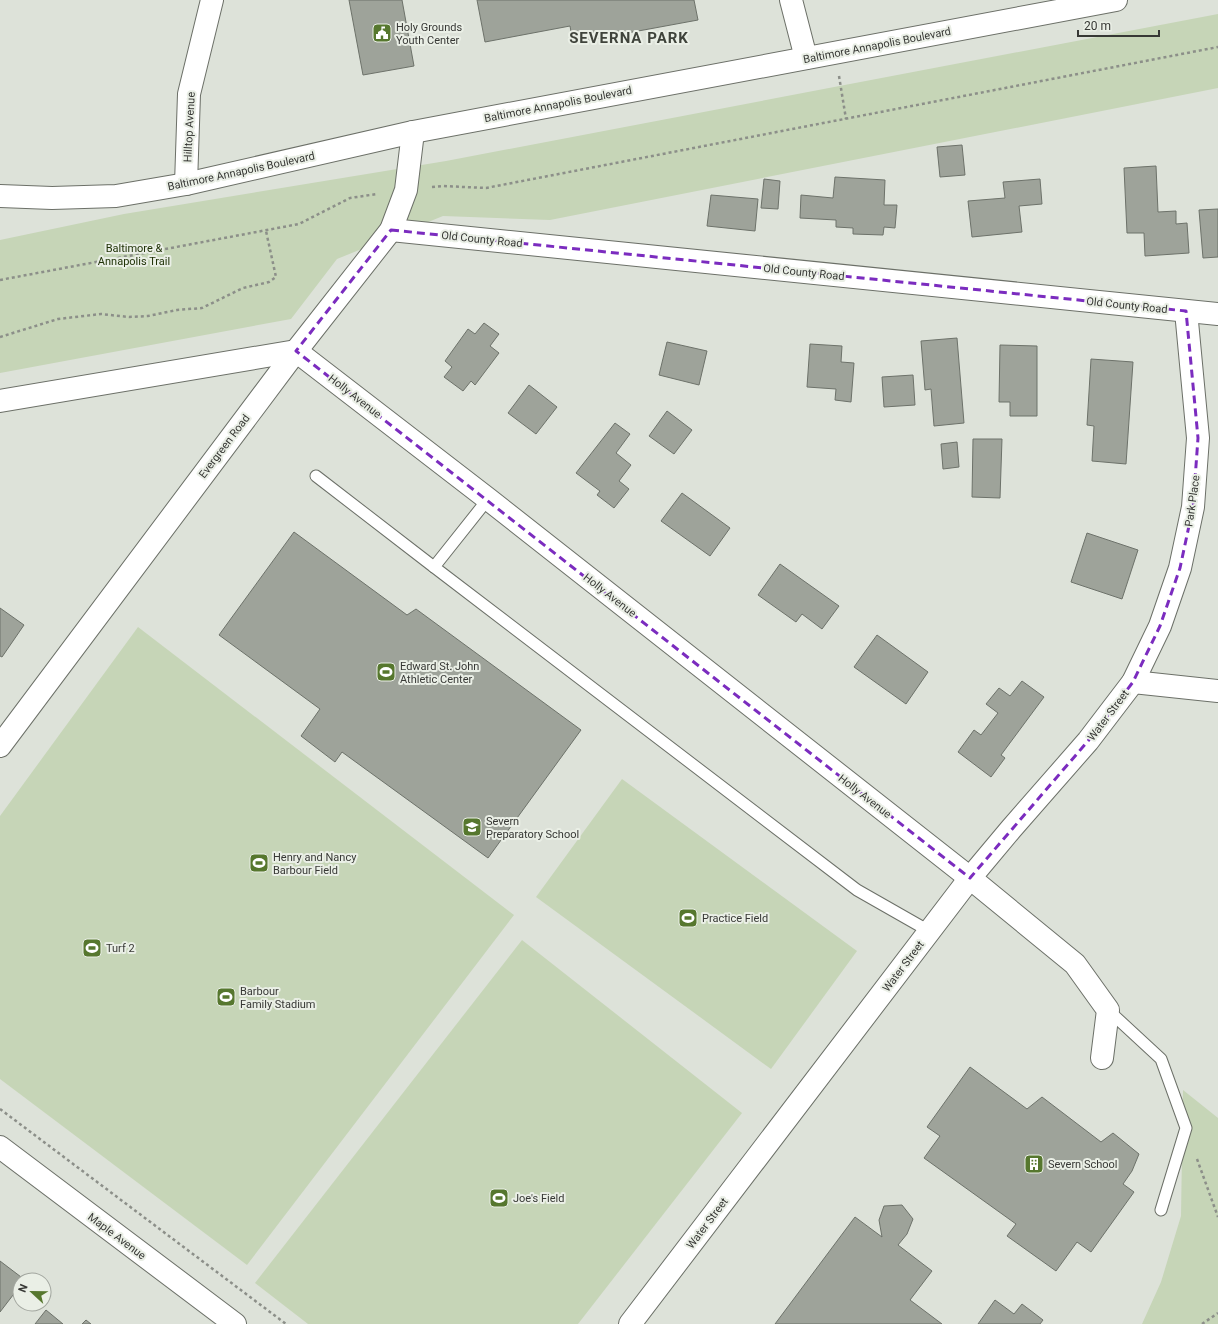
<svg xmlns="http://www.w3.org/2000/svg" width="1218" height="1324" font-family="Roboto,sans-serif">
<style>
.green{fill:#c6d5b7}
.building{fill:#9ea39a;stroke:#6d726a}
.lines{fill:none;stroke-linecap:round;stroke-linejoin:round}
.service-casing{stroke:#6c7068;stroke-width:13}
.minor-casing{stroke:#6c7068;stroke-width:24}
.tertiary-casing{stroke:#6c7068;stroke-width:24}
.path{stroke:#8c8f89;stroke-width:2.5;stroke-dasharray:3 3;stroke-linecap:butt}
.service{stroke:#fff;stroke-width:11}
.minor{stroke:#fff;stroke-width:22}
.tertiary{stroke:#fff;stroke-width:22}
.marked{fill:none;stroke:#7b2cbf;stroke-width:3;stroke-dasharray:8 5;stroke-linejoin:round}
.labels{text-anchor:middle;stroke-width:4;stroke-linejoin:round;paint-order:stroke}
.poi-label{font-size:11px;fill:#373835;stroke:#eaefe6;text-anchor:start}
.street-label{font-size:11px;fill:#373835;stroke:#eaefe6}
.park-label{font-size:11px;fill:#213308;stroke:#eaefe6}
.district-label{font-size:15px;font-weight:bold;letter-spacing:1px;fill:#3f433b;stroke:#eaefe6}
</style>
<rect width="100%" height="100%" fill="#dde2d9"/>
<!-- green -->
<g class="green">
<polygon points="1218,14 1218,88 550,220 443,216 337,259 291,319 0,373 0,240 124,214 446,161"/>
<polygon points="138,627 514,915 247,1265 0,1079 0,816"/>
<polygon points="622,779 857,951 771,1069 536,897"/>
<polygon points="522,940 742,1113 578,1324 308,1324 255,1283"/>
<polygon points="1183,1090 1218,1118 1218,1324 1142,1324 1161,1282 1181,1216"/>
</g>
<!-- building -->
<g class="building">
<polygon points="349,0 402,0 414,66 363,75"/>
<polygon points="477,0 694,0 698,20 573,43 570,26 485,42"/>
<polygon points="962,145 965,175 940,177 937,147"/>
<polygon points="1156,166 1158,212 1176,211 1176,224 1187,223 1189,253 1145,256 1144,233 1127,233 1124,168"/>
<polygon points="835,177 885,180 884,205 897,205 895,228 884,227 883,235 853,234 853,228 836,227 836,220 800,218 801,195 833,198"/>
<polygon points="764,179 780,181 778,209 761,208"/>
<polygon points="1040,179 1042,204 1019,206 1022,232 972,237 968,201 1005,198 1003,182"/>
<polygon points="711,195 758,199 755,231 707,226"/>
<polygon points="1218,209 1218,257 1203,258 1199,210"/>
<polygon points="484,323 499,334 490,346 499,353 475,385 471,381 463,391 444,377 452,367 445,361 468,329 475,334"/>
<polygon points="957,338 964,423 934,426 931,389 925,390 921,341"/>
<polygon points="667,342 707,351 699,385 659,375"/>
<polygon points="810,344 842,346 841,362 854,363 851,402 835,400 836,389 807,387"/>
<polygon points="1000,345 1037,346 1037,416 1010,416 1010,402 999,402"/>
<polygon points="1091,359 1133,362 1126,464 1092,461 1094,426 1087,425"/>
<polygon points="913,375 915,405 884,407 882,377"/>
<polygon points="529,385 557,407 536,434 508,413"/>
<polygon points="667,411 692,430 674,454 649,436"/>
<polygon points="615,423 630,434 616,453 631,465 619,481 629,489 614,508 597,495 600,491 576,473"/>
<polygon points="973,439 1002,439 1000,498 972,497"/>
<polygon points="957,442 959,467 943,469 941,444"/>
<polygon points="682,493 730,528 710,556 661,521"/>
<polygon points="294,532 407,615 416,609 581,730 488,858 342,752 335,762 301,736 320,709 219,635"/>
<polygon points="1087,533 1138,550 1122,599 1071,582"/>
<polygon points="780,564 839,606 822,629 802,614 796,622 758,595"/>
<polygon points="0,608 24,625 2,657 0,656"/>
<polygon points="877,635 928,672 906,704 854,667"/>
<polygon points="1022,681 1044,697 1001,755 1005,758 991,777 958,752 974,730 981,735 998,713 986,704 999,688 1010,696"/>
<polygon points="970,1067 1027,1109 1042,1097 1101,1142 1113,1133 1139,1154 1132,1171 1123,1184 1134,1192 1091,1252 1077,1242 1056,1271 1007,1236 1016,1224 924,1158 940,1136 927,1127"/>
<polygon points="902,1205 913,1219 907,1234 898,1245 932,1271 910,1300 942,1324 775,1324 855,1217 882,1237 879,1220 884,1206"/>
<polygon points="0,1261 25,1280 20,1280 20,1286 0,1312"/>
<polygon points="995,1300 1014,1314 1022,1304 1043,1320 1040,1324 978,1324"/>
<polygon points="46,1310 63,1324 35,1324"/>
<polygon points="86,1320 91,1324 82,1324"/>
</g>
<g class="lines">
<defs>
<g id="service">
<polyline points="316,476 434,567"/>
<polyline points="488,499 434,567 857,890 929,931"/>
<polyline points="1108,1010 1161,1059 1186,1128 1161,1210"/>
</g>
<g id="minor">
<polyline points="791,0 806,58"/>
<polyline points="186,184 189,94 212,0"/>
<polyline points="391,230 1218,314"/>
<polyline points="0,401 296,351 488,499 970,878 1075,964 1108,1010 1102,1058"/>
<polyline points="1133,682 1218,691"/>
<polyline points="0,1147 235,1324"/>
<polyline points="630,1324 970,878 1011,829 1088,741 1133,682 1160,626 1180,568 1193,507 1198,438 1186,311"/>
</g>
<g id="tertiary">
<polyline points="0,196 52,198 116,196 186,184 413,132 1116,0"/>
<polyline points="0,746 296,351 391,230 406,190 413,132"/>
</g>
</defs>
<!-- service casing -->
<use href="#service" class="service-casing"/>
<!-- minor casing -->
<use href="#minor" class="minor-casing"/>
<!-- tertiary casing -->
<use href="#tertiary" class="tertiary-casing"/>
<!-- path -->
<g class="path">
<polyline points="839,76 846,119"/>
<polyline points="432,187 443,186 486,188 1218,47"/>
<polyline points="0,280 299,224 350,198 377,194"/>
<polyline points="0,337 58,319 101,314 129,317 148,316 177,310 202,308 243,288 269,282 276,277 266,231"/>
<polyline points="0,1109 286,1324"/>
<polyline points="1197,1159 1218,1217"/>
<polyline points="1202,1324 1218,1313"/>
</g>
<!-- service -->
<use href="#service" class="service"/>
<!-- minor -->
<use href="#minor" class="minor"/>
<!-- tertiary -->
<use href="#tertiary" class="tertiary"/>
</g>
<!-- marked area -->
<path class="marked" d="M391,230L1186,311L1198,438L1193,507L1180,568L1160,626L1133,682L1088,741L970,878L296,351Z"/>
<!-- icons -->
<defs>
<symbol id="civic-square" viewBox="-11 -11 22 22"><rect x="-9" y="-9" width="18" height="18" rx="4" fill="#56772e" stroke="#eaefe6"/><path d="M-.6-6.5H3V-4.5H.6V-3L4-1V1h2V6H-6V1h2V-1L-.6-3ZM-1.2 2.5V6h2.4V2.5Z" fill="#fff"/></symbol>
<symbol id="stadium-square" viewBox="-11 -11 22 22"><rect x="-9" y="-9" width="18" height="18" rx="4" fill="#56772e" stroke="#eaefe6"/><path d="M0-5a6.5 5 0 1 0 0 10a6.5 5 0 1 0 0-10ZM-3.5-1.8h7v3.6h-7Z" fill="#fff"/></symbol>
<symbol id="school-square" viewBox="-11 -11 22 22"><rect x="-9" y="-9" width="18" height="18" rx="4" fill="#56772e" stroke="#eaefe6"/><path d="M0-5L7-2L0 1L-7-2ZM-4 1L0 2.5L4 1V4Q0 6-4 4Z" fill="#fff"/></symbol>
<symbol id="building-square" viewBox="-11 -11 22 22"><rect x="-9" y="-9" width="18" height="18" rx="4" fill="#56772e" stroke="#eaefe6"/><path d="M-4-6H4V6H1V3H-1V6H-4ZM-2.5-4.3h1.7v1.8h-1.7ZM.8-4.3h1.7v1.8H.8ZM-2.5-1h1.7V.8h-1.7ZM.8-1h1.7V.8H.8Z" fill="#fff"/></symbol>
</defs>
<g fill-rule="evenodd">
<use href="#civic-square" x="371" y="22" width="22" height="22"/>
<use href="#stadium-square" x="375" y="661" width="22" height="22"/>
<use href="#school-square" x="461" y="816" width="22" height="22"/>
<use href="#stadium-square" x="248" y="852" width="22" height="22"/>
<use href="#stadium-square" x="677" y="907" width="22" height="22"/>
<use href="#stadium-square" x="81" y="937" width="22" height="22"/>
<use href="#stadium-square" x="215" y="986" width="22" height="22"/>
<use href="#building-square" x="1023" y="1153" width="22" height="22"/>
<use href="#stadium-square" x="488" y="1187" width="22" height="22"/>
</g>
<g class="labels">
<!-- poi labels -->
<g class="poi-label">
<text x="396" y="31">Holy Grounds<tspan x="396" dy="13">Youth Center</tspan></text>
<text x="400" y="670">Edward St. John<tspan x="400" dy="13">Athletic Center</tspan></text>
<text x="486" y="825">Severn<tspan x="486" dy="13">Preparatory School</tspan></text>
<text x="273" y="861">Henry and Nancy<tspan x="273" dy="13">Barbour Field</tspan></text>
<text x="702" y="922">Practice Field</text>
<text x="106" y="952">Turf 2</text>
<text x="240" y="995">Barbour<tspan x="240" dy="13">Family Stadium</tspan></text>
<text x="1048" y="1168">Severn School</text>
<text x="513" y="1202">Joe's Field</text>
</g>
<!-- street labels -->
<g class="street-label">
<text transform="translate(877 45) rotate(-11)" y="4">Baltimore Annapolis Boulevard</text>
<text transform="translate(558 104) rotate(-11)" y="4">Baltimore Annapolis Boulevard</text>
<text transform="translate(189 127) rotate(-87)" y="4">Hilltop Avenue</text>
<text transform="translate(241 171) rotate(-12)" y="4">Baltimore Annapolis Boulevard</text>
<text transform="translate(482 239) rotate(6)" y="4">Old County Road</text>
<text transform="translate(804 272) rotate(6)" y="4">Old County Road</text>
<text transform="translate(1127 305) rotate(6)" y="4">Old County Road</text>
<text transform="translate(355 396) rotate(38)" y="4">Holly Avenue</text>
<text transform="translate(224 446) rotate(-53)" y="4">Evergreen Road</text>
<text transform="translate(1192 501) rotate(-82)" y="4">Park Place</text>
<text transform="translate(610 595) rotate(38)" y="4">Holly Avenue</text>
<text transform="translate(1108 715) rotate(-53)" y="4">Water Street</text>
<text transform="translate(865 796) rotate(38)" y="4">Holly Avenue</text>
<text transform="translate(903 966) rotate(-53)" y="4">Water Street</text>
<text transform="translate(707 1223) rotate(-53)" y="4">Water Street</text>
<text transform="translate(117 1236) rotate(37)" y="4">Maple Avenue</text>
</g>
<!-- park labels -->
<g class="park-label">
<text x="134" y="252">Baltimore &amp;<tspan x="134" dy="13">Annapolis Trail</tspan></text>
</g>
<!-- district labels -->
<g class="district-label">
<text x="629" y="43">SEVERNA PARK</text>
</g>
</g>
<!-- north arrow -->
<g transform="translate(32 1292) rotate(292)"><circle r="19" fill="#eaefe6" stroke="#a2a69f"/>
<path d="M0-3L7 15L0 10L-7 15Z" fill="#56772e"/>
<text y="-6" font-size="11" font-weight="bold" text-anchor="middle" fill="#373835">N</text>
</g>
<!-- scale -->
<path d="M1078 30v6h81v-6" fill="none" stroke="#373835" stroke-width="2"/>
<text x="1084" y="30" font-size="12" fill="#373835" stroke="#eaefe6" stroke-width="3" paint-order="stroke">20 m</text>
</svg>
